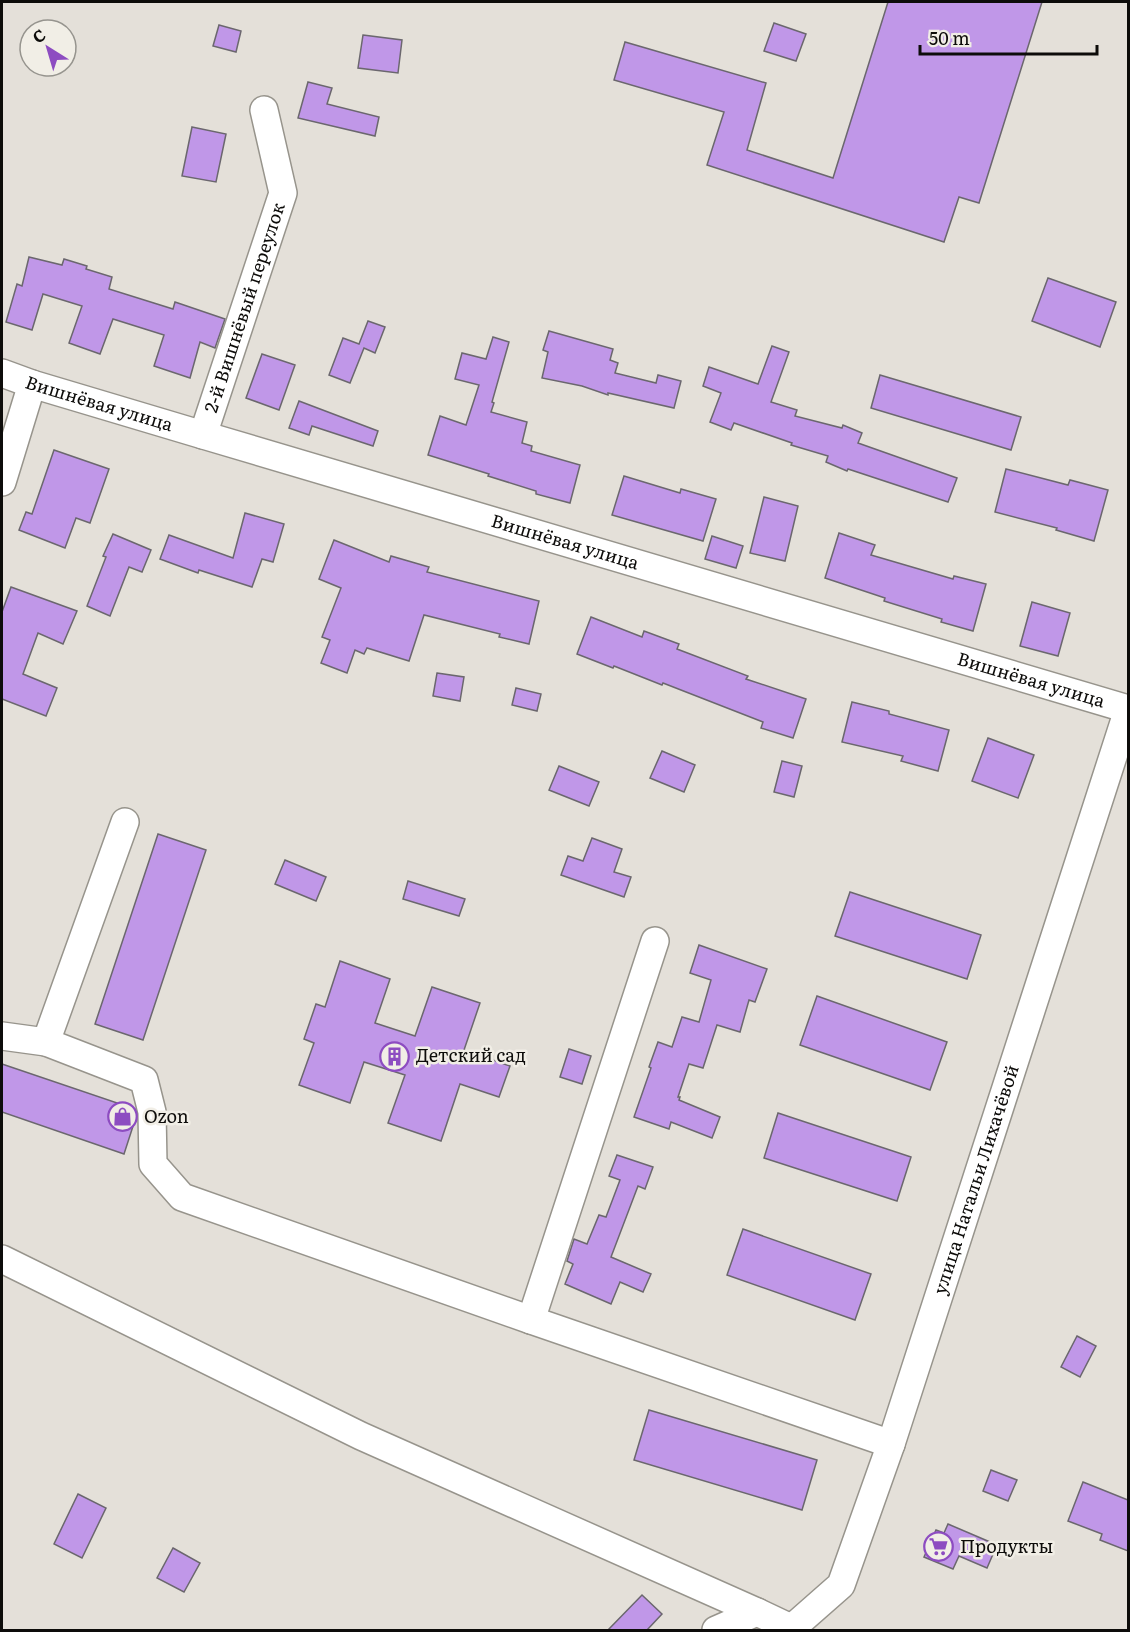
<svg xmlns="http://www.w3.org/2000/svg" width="1130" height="1632" font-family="Literata,serif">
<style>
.building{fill:#c097e8;stroke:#6b676e;stroke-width:1.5}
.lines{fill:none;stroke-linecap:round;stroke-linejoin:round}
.minor-casing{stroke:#97948c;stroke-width:30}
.minor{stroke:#fff;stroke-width:27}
.labels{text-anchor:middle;stroke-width:5;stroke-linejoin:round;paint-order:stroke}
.street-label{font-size:18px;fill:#0d0c0a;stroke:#f1eee6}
.poi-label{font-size:18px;fill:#0d0c0a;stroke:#f1eee6;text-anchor:start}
</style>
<rect width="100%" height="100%" fill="#e4e0d9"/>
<!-- building -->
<g class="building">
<polygon points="888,2 1042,2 979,203 959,197 944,242 707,165 724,112 614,80 625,42 766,83 747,150 833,178"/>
<polygon points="774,23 806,34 796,61 764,51"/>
<polygon points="219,25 241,31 236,52 213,46"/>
<polygon points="363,35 402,40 398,73 358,68"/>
<polygon points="308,82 332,88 327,104 379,117 375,136 298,118"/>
<polygon points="192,127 226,134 216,182 182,176"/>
<polygon points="29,257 62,265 64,259 87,266 86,269 112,277 109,289 173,309 175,302 225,319 215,348 200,342 190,378 154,366 164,335 113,319 100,354 69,343 82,306 43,294 32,330 6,322 17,284 22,286"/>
<polygon points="1048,278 1116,302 1100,347 1032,321"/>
<polygon points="368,321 385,327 375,353 364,348 350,383 329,375 343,338 359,344"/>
<polygon points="549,331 613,349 610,360 618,363 615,373 656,383 658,375 681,381 674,408 608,393 608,395 582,386 542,378 548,352 543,350"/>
<polygon points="493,337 509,342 492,402 494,403 491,412 527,422 522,443 532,446 531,451 580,465 570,503 536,494 536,491 488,476 489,474 428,455 440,416 466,425 479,385 455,379 462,353 486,359"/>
<polygon points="772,346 789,352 771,402 797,410 795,416 842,428 843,425 862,433 858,443 957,478 948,502 848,469 847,471 826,462 828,456 791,445 792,443 734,423 731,430 710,422 721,393 703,386 709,367 758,384"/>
<polygon points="262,354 295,365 279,410 246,398"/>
<polygon points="880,375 1021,417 1011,450 871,408"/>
<polygon points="299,401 378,431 373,446 312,426 309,435 289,428"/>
<polygon points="54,450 109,469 90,523 76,518 65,548 19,530 26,512 32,514"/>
<polygon points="1006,469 1068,485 1070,480 1108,490 1094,541 1056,530 1057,528 995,512"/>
<polygon points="624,476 680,493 681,489 716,499 703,541 612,515"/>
<polygon points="764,497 798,506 785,561 750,553"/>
<polygon points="245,513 284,524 273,562 262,559 252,587 199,570 198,573 160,559 169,535 233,558"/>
<polygon points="839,533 875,545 871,555 953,579 954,576 986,584 973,631 941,622 942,619 884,601 885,598 825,578"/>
<polygon points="113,534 151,550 142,572 129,567 110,616 87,606 106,557 103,556"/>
<polygon points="712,536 743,546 736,568 705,559"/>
<polygon points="334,540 389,562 391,556 429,567 427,572 539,601 529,644 499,637 500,634 424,615 409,661 367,648 364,654 355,650 347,673 321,663 330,640 322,637 341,588 319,579"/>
<polygon points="11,587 77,611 63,644 38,633 23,674 57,688 46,716 2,699 2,612"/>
<polygon points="1032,602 1070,613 1058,656 1020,646"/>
<polygon points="591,617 642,637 644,631 679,644 677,649 748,676 746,679 806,699 793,738 761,728 763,722 663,683 662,685 614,666 613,668 577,654"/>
<polygon points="437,673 464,677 460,701 433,696"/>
<polygon points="516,688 541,694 537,711 512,705"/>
<polygon points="852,702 889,711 889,714 949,730 938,771 901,761 903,756 842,742"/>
<polygon points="988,738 1034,755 1018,798 972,781"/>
<polygon points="662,751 695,765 684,792 650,778"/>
<polygon points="782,761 802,766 794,797 774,792"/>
<polygon points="559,766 599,782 589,806 549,790"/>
<polygon points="158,834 206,850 143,1040 95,1024"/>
<polygon points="592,838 622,849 614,872 631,877 624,897 561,875 568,856 583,861"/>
<polygon points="285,860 326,877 316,901 275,884"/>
<polygon points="408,881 465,899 459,916 403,899"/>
<polygon points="850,892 981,935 967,979 835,936"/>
<polygon points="699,945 767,969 755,1002 749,1000 740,1032 717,1025 703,1068 689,1064 678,1097 680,1097 679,1100 720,1117 712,1138 671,1122 669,1129 634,1117 651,1068 649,1067 658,1042 672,1047 682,1017 699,1022 711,980 690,973"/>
<polygon points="340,961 390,979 375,1023 415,1036 432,987 480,1003 464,1050 510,1066 499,1097 460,1084 441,1141 388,1123 405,1075 364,1062 350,1103 299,1085 314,1043 304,1039 316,1004 325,1007"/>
<polygon points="817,996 947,1042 930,1090 800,1045"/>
<polygon points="569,1049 591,1056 582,1084 560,1077"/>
<polygon points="2,1064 135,1109 136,1117 124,1154 2,1112"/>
<polygon points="778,1113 911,1157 897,1201 764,1158"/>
<polygon points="617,1155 653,1167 645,1189 638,1186 611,1257 651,1274 643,1292 620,1282 611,1304 565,1284 573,1264 567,1261 574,1239 587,1244 599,1215 606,1217 620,1180 609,1176"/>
<polygon points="743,1229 871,1274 855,1320 727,1275"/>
<polygon points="1077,1336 1096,1346 1080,1377 1061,1367"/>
<polygon points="649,1410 817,1460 802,1510 634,1460"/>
<polygon points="991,1470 1017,1480 1008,1501 983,1491"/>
<polygon points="1083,1482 1128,1500 1128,1551 1100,1540 1102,1534 1068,1521"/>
<polygon points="78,1494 106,1508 82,1558 54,1544"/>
<polygon points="948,1524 997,1545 987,1568 959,1556 953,1569 924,1557 936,1530 944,1533"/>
<polygon points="173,1548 200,1563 184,1592 157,1578"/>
<polygon points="642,1595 662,1614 647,1630 608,1630"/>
</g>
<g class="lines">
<defs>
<g id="minor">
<path id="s1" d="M2,373L32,384L203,435L1128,709"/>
<path id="s2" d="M203,435L283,193L264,110"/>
<polyline points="2,482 32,384"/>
<polyline points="125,822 46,1042 144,1080 152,1112 153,1164 182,1197 531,1320"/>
<polyline points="655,941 531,1320 891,1444"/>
<polyline points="2,1036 46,1042"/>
<polyline points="2,1259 361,1436 757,1612 795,1630"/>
<path id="s3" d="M791,1629L841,1585L891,1444L1128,710"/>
<polyline points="716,1630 757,1612"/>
</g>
</defs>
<!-- minor casing -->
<use href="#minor" class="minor-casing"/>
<!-- minor -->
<use href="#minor" class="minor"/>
</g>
<!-- icons -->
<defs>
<symbol id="building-ring" viewBox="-11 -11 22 22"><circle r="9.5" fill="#f1eee6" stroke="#8d4cc1" stroke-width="1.5"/><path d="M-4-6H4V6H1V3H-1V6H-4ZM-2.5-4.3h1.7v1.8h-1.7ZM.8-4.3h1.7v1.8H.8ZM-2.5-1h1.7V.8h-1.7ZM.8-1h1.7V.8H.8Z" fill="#8d4cc1"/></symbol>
<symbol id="shop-ring" viewBox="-11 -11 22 22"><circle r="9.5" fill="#f1eee6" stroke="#8d4cc1" stroke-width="1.5"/><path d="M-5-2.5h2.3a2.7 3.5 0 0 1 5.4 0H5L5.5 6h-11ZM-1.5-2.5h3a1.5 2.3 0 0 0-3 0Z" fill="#8d4cc1"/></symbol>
<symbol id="supermarket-ring" viewBox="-11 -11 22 22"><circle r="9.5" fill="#f1eee6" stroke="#8d4cc1" stroke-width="1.5"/><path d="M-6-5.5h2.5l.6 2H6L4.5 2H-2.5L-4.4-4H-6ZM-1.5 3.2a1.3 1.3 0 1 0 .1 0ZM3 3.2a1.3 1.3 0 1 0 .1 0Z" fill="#8d4cc1"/></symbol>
</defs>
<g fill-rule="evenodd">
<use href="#building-ring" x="378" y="1040" width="33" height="33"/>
<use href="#shop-ring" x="106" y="1100" width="33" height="33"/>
<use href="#supermarket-ring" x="922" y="1530" width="33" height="33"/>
</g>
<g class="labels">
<!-- street labels -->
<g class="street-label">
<text dy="6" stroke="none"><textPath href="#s2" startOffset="134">2-й Вишнёвый переулок</textPath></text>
<text dy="6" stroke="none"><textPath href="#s1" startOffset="102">Вишнёвая улица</textPath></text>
<text dy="6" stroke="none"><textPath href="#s1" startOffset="588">Вишнёвая улица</textPath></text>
<text dy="6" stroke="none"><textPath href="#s1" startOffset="1074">Вишнёвая улица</textPath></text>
<text dy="6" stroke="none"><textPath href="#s3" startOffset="494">улица Натальи Лихачёвой</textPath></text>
</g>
<!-- poi labels -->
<g class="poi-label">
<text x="416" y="1062">Детский сад</text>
<text x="144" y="1123">Ozon</text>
<text x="960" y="1553">Продукты</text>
</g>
</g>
<!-- border -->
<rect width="1130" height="1632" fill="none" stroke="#0d0c0a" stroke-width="6"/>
<!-- north arrow -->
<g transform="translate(48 48) rotate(323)"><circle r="28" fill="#f1eee6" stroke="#96948e" stroke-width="1.5"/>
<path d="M0-4.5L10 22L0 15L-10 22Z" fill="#8d4cc1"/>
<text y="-9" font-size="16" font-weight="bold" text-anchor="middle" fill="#0d0c0a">С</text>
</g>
<!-- scale -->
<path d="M920 45v9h177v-9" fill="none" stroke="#0d0c0a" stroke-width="3"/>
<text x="929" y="45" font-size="18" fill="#0d0c0a" stroke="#f1eee6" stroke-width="4.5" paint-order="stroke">50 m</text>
</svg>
